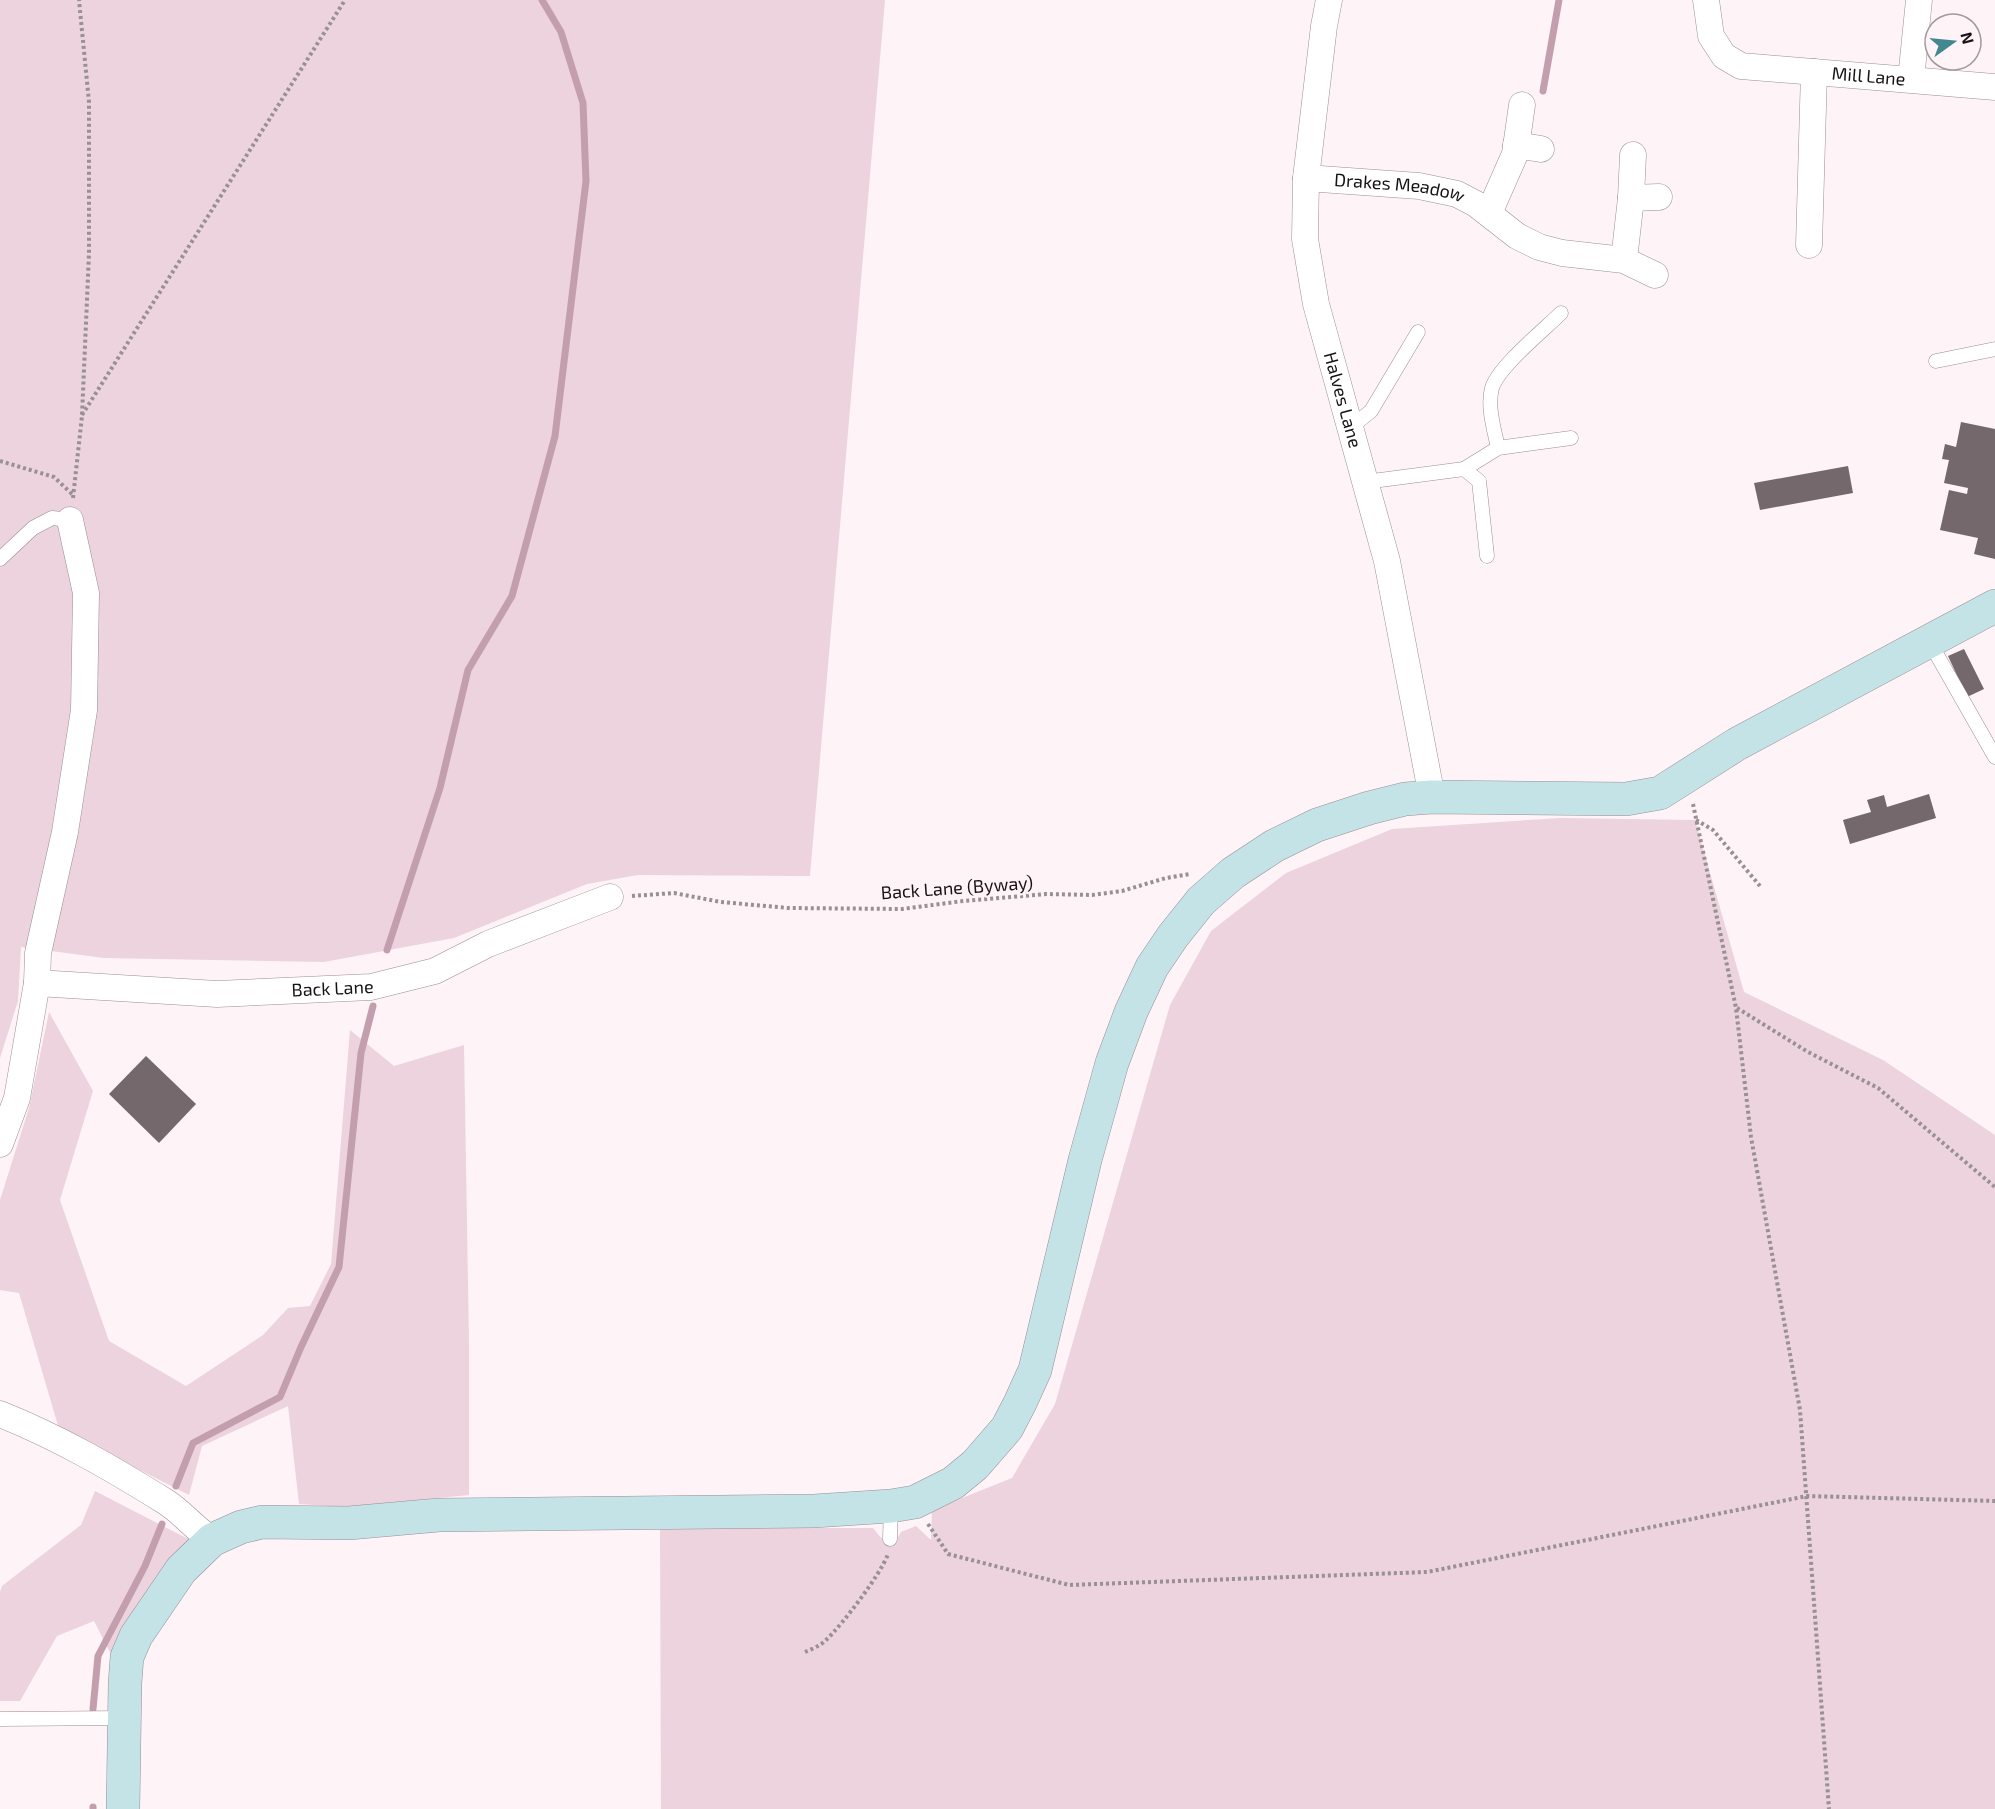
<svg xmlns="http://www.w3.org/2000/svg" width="1995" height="1809" font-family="'Exo 2',sans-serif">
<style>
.green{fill:#ecd3dd}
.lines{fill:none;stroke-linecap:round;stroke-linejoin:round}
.stream{stroke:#c39fae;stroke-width:7}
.building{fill:#74686d}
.lane-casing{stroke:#9a8e93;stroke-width:15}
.street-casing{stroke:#9a8e93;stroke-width:27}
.secondary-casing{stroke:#9a8e93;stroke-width:34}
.path{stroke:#989092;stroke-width:4;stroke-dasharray:3 3;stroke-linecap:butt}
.lane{stroke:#fff;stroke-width:14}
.street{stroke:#fff;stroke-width:26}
.secondary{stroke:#c3e3e7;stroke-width:33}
.labels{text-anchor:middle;stroke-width:4.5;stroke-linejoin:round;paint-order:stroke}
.street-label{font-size:18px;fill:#171314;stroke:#fef3f7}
</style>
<rect width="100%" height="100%" fill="#fef3f7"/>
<!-- green -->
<g class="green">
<polygon points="0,0 885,0 810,876 638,875 587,884 454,938 324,962 104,958 21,947 18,1001 0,1058"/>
<polygon points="1560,818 1695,820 1744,992 1883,1060 1995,1135 1995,1809 661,1809 660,1528 873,1528 881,1538 897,1539 901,1532 916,1526 931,1540 932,1510 1012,1478 1055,1404 1170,1005 1211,931 1286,873 1392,829"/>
<polygon points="49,1012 93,1091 60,1200 109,1341 186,1386 263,1335 288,1308 310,1306 331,1264 350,1030 394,1066 464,1045 469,1343 469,1495 347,1507 299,1504 288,1406 202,1446 189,1495 59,1429 19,1293 0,1290 0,1200 29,1108"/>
<polygon points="95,1491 192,1541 113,1658 94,1621 57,1636 20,1701 0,1701 0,1592 2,1586 81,1525"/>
</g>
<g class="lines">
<!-- stream -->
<g class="stream">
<polyline points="1543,91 1559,0"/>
<polyline points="387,950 440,788 468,670 512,596 555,436 586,181 583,103 561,32 542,0"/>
<polyline points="176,1486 193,1443 280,1397 301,1347 339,1267 361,1053 373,1006"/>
<polyline points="93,1709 98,1656 145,1566 162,1524"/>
<polyline points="93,1809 93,1807"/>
</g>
</g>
<!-- building -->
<g class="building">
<polygon points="1961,422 1995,429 1995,559 1974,554 1978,538 1940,530 1949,490 1967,494 1968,488 1944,483 1949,460 1942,459 1945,444 1956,447"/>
<polygon points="1848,466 1853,493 1760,510 1754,483"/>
<polygon points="1964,649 1984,689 1967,697 1948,656"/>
<polygon points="1929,794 1936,818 1850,844 1843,820 1871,812 1867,800 1884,795 1887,807"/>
<polygon points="146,1056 196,1104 159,1143 109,1094"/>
</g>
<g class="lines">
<defs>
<g id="lane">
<polyline points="1936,361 1995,349"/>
<polyline points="1350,428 1371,411 1418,332"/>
<path d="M1498,448C1494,429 1487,406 1492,388C1498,367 1545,329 1561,313"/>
<polyline points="1464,469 1498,448 1571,438"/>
<polyline points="1365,482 1464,469 1479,481 1487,556"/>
<polyline points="0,559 33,528 52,518 70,520"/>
<polyline points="1929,641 1995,757"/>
<polyline points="890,1539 891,1506"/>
<polyline points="0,1719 124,1718"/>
</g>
<g id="street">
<path id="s1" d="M1329,0L1324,26L1306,178L1305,239L1316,304L1387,561L1432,797"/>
<path id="s2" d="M1706,0L1711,36L1724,56L1741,66L1995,87"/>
<polyline points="1911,79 1919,0"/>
<polyline points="1516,145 1541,149"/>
<path id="s3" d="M1306,178L1419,186L1457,194L1476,204L1517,236L1539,247L1562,253L1624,260L1655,275"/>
<polyline points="1631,198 1659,197"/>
<polyline points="1489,213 1515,154 1522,105"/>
<polyline points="1809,245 1814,72"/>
<polyline points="1624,260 1631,198 1633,155"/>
<path id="s4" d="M37,983L217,994L371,987L435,971L488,944L610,897"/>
<polyline points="0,1144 17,1098 37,983 38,953 65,832 84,710 86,593 70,520"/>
<path d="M0,1414C58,1437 113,1469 166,1502C183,1513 195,1529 212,1540"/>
</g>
<polyline id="secondary" points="123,1809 125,1683 127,1657 136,1636 181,1570 212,1540 241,1527 262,1522 349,1523 439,1515 814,1511 891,1506 915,1502 953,1483 975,1465 1007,1428 1020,1403 1035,1370 1085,1160 1112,1063 1131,1012 1152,967 1173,936 1201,901 1233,873 1274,846 1317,825 1369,808 1405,799 1432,797 1626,799 1660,793 1737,744 1995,606"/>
</defs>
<!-- lane casing -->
<use href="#lane" class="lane-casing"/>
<!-- street casing -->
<use href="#street" class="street-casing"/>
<!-- secondary casing -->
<use href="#secondary" class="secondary-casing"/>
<!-- path -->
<g class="path">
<polyline points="82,415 345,0"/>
<polyline points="0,461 54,477 73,495"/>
<polyline points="73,498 82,416 89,253 89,102 79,0"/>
<polyline points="1693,804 1736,1008 1751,1137 1800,1410 1829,1809"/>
<polyline points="1696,820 1713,830 1760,886"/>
<polyline points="632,896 674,893 721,902 788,908 902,909 963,901 1046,894 1092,895 1122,891 1166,878 1190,874"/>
<polyline points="1737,1008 1808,1052 1878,1088 1995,1187"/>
<polyline points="928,1524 948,1554 1069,1585 1427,1572 1807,1496 1995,1501"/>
<path d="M805,1652C812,1649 820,1646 826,1640C842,1625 881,1574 888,1554"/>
</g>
<!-- lane -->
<use href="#lane" class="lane"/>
<!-- street -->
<use href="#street" class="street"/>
<!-- secondary -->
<use href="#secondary" class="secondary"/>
</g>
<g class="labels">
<!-- street labels -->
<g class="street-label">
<text dy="6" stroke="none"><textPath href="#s2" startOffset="208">Mill Lane</textPath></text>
<text dy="6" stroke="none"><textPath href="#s3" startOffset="94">Drakes Meadow</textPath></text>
<text dy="6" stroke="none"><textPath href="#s1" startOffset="406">Halves Lane</textPath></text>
<text transform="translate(957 888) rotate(-4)" y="6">Back Lane (Byway)</text>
<text dy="6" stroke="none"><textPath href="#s4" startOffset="296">Back Lane</textPath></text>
</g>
</g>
<!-- north arrow -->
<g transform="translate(1953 42) rotate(75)"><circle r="28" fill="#fef3f7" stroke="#a2999c" stroke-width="1.5"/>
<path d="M0-4.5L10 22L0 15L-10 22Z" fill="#418891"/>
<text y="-9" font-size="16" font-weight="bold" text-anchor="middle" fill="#171314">N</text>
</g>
</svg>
